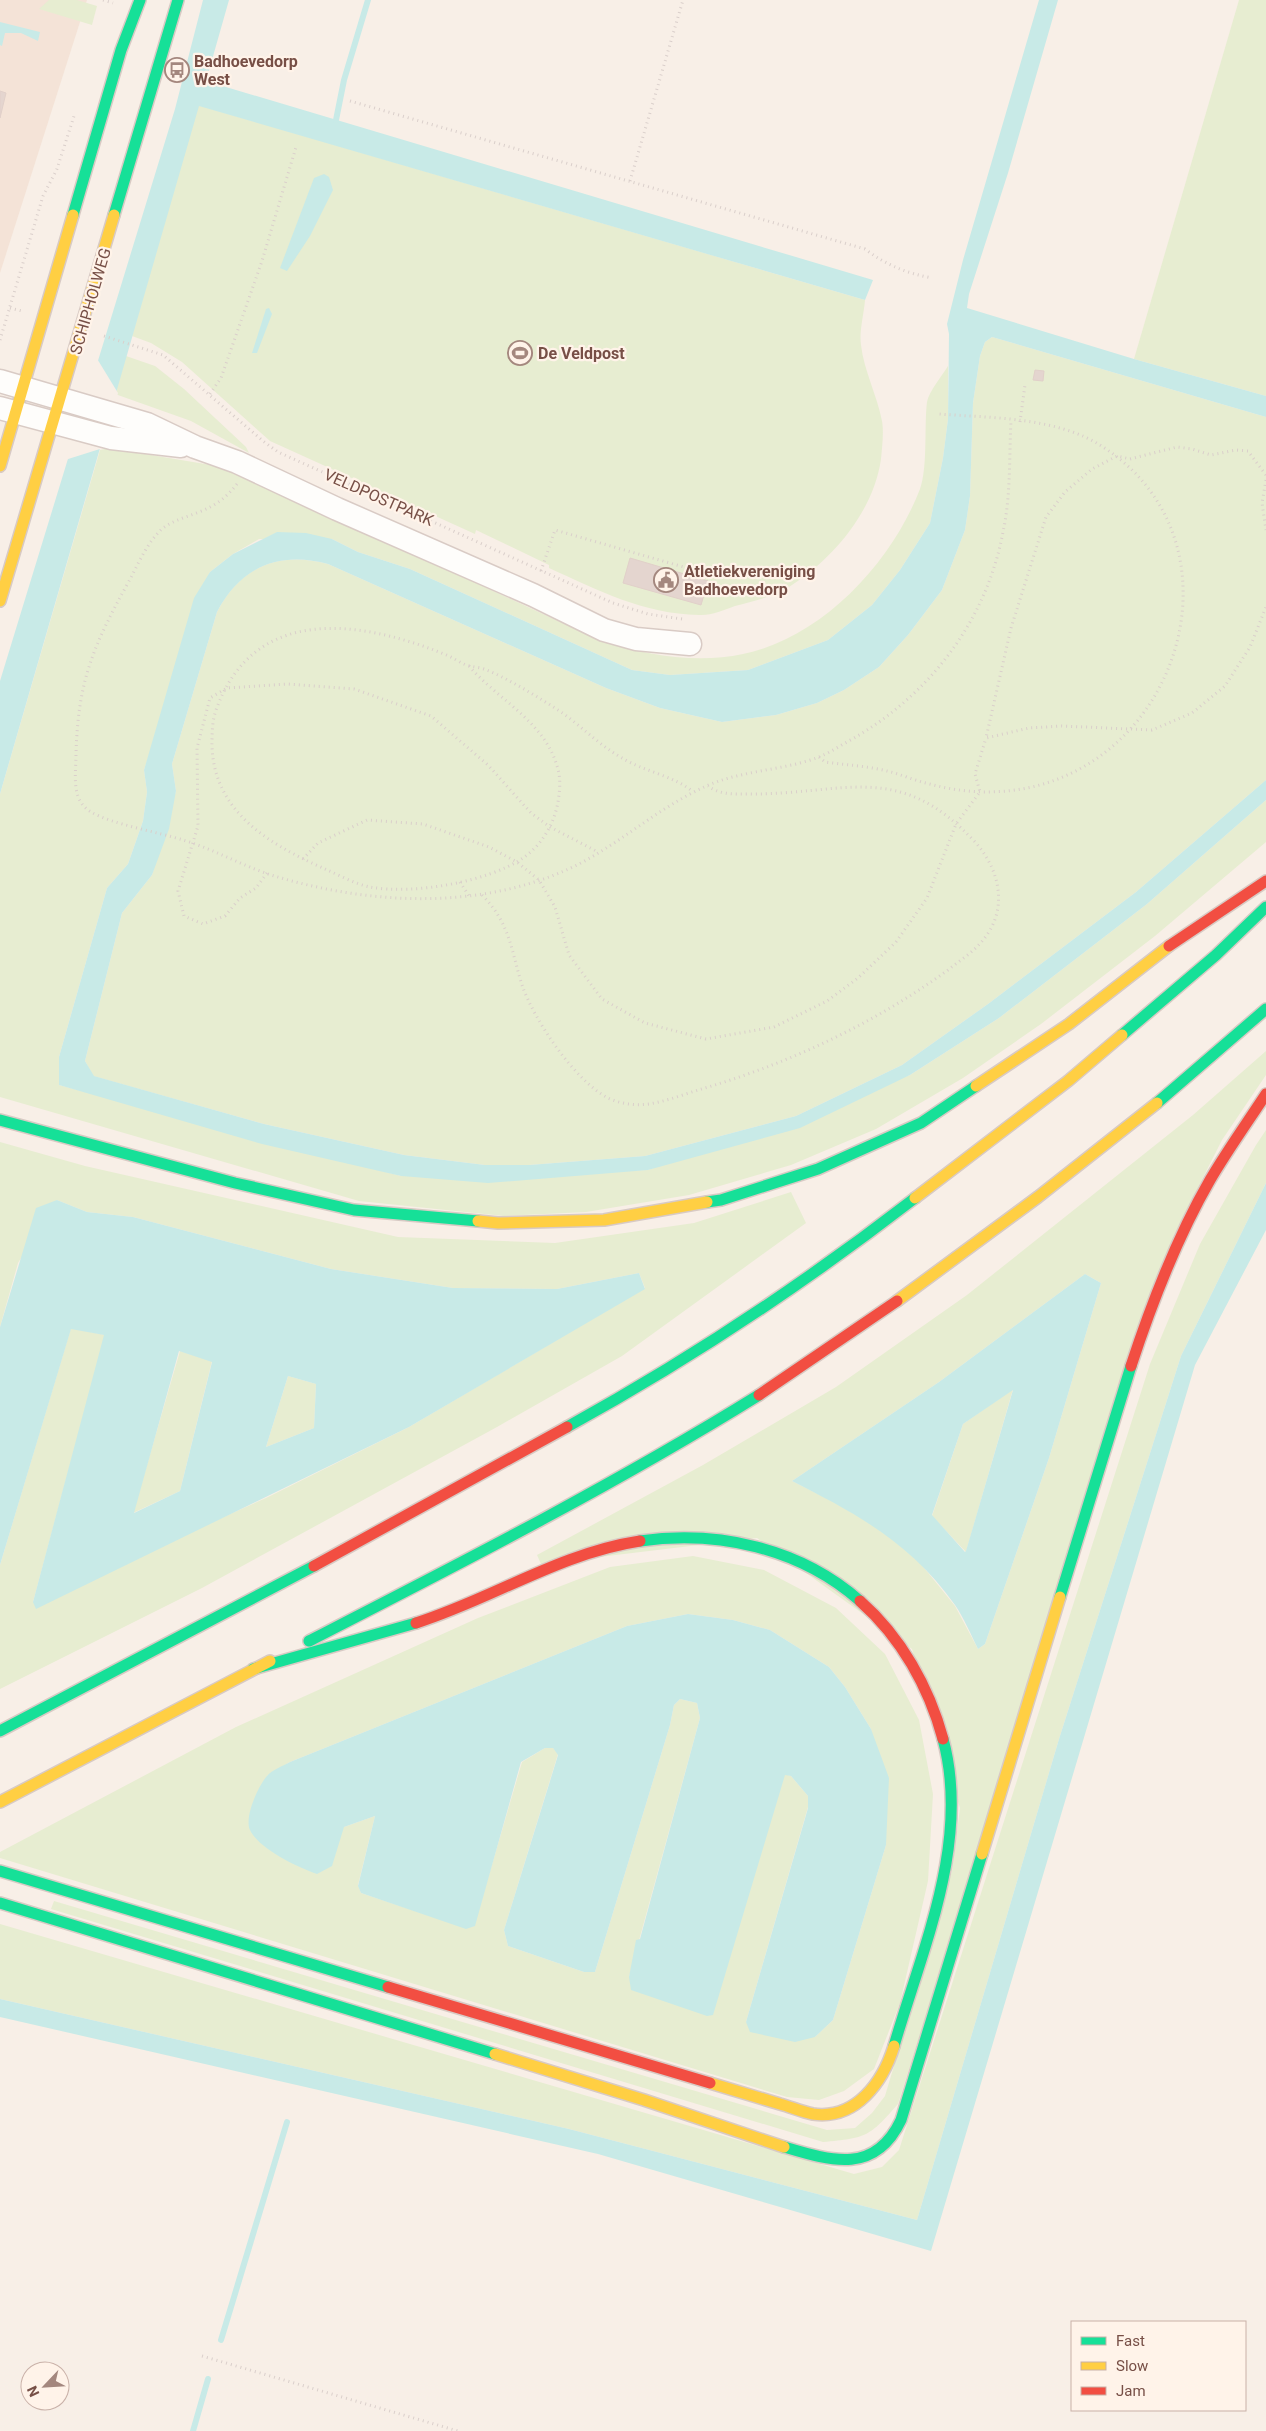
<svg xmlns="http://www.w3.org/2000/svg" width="1266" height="2431" font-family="Roboto,sans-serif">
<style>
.residential{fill:#f4e3d7}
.green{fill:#e7edd1;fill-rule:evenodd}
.water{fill:#c8eae7;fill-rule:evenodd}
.pier{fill:#f8efe7}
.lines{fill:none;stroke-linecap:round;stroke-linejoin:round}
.stream{stroke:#c8eae7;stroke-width:6}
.building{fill:#e4d5cf;stroke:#e1d0c9}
.street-casing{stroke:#d9cbc5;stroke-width:25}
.fast-casing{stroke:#d8cac4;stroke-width:14}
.slow-casing{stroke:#d8cac4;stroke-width:14}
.jam-casing{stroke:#d8cac4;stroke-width:14}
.path{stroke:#dacfcb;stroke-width:3;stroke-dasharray:1 4;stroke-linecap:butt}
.street{stroke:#fefdfb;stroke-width:22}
.fast{stroke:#16e098;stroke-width:11}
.slow{stroke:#ffcf43;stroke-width:11}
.jam{stroke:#f24e42;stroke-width:11}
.labels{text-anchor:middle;stroke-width:4.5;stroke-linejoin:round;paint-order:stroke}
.poi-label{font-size:16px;font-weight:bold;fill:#774f46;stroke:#fff3e9;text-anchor:start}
.street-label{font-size:16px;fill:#774f46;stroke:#fff3e9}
</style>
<rect width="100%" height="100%" fill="#f8efe7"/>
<!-- residential -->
<polygon class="residential" points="0,0 87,0 0,273"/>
<!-- green -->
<g class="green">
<polygon points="49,0 77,0 97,6 92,25 39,9"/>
<polygon points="1239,0 1266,0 1266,396 1134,359"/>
<path d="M198,105L865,300C864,314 859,331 861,345C864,371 877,395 882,421C884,432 882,448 881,459C874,510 834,558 792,585C776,596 754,601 735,606C724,610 710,616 699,615C643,614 598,590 549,568V565L476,530L475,534L270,441L182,362L151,343L132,336Z"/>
<path d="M992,337L1266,417V780L1136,892L988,1004L902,1065L796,1116L645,1156L529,1165H485L404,1155L264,1124L93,1076L85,1061L122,913L152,875L176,791L172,764L217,612C241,566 279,551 328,564L606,688L660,708L722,722L776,715L817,703L844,690L879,667L908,635L942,590L965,530L970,496L973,403L980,356L985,342Z"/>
<polygon points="126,356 155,366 184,389 246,447 249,453 191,421 115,394"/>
<path d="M948,366V419L943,458L930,523L900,570L872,605L828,640L748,670L670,675L632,670L410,569L358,552L332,539H259L233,554L210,572L144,770L147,792L143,821L128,864L107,888L59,1057V1085L401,1176L648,1170L910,1075L999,1018L1147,904L1266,800V842L1155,936L1041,1024L963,1078L876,1129L791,1165L689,1195L586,1212L504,1216L359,1201L0,1097V794L100,450L109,448L229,468L601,641C646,655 696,664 743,654C822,638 892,562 920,489C928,467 924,426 927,402C929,391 942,376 948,366Z"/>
<path d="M1266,1051V1075L1222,1140L1174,1235L898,2104C869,2137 867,2138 823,2142L51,1909L54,1901L827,2130L855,2128L872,2113L885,2096L952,1871L960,1808L912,1649L757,1538L541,1564L537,1555L703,1465L836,1387L967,1295L1193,1115ZM1085,1274L1101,1283L1049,1458L985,1644L978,1649L955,1606L917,1559L880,1529L840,1505L792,1481L939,1382Z"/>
<polygon points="1266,1130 1266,1183 1181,1356 1059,1739 917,2220 569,2129 0,1999 0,1924 854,2174 882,2167 899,2150 1150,1364 1200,1244 1256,1145"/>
<polygon points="0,1142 85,1166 398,1237 555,1243 694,1223 791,1192 806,1223 622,1356 497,1427 202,1588 0,1689 0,1565 71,1328 105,1335 33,1602 266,1498 409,1427 645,1288 639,1273 557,1289 453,1288 331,1269 133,1217 87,1212 57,1200 18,1263 0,1327"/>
<polygon points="180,1351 212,1361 180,1491 133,1513"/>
<polygon points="288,1376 316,1384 314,1428 266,1447"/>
<polygon points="1013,1389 966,1552 932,1516 963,1424"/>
<path d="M693,1556L764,1570L836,1608L885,1654L919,1720L933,1794L928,1881L900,2003L874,2069L844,2091L819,2100L787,2097L0,1858V1852L236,1727L478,1618L610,1567ZM688,1614L733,1620L770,1630L829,1667L845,1687L871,1729L886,1845L833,2020L815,2037L746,2022L808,1807V1796L791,1776L785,1774L629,1977L700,1718L697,1703L680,1699L674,1705L670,1725L595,1972H584L508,1946L504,1930L558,1754L553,1748H545L522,1762L474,1926L466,1928L361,1893L358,1885L375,1816L344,1827L267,1776L290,1762L627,1626Z"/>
</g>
<!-- water -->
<g class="water">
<polygon points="203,0 229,0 206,81 873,280 865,300 199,106 0,794 0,681 175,109"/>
<path d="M1039,0H1058L1008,173L969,294L967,308L1134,359L1266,396V417L992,337L985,342L980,356L973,403L970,496L965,530L942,590L908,635L879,667L844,690L817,703L776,715L722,722L660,708L606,688L328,564C280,551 241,566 217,612L172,764L176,791L169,829L152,875L122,913L85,1061L94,1076L264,1124L404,1155L485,1165H529L645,1156L796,1116L902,1065L988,1004L1136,892L1266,780V800L1147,904L999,1018L910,1075L800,1128L648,1170L488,1183L401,1176L262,1144L59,1085V1057L107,888L128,864L143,821L147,792L144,770L194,598L210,572L233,554L277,532L306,533L332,539L358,552L410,569L632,670L670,675L748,670L828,640L872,605L900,570L930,523L943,458L948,419L949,334L947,324L963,260Z"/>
<polygon points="0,22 40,32 38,41 21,33 5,33 2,46 0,45"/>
<polygon points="324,174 329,177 333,190 310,236 287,271 280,268 314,178"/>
<polygon points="269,308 272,314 257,353 252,353 266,309"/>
<polygon points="1266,1183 1266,1230 1195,1365 931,2251 598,2154 0,2017 0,1999 569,2129 917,2220 1059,1739 1181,1356"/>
<path d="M57,1200L87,1212L133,1217L331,1269L453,1288L557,1289L639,1273L645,1289L409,1427L36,1609L33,1602L104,1335L71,1329L0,1565V1327L36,1208ZM179,1351L212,1362L180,1491L134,1513ZM288,1376L316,1384L314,1428L266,1447Z"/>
<path d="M1085,1274L1101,1283L1049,1458L985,1644L978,1649C971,1635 964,1618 955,1605C911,1543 857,1514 792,1481L939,1382ZM1013,1390L966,1551L965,1552L932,1515L963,1424Z"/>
<path d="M688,1614L733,1620L770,1630L829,1667L845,1687L871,1729L889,1778L886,1845L833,2020L815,2037L795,2042L750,2032L746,2022L808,1808V1796L791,1776L785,1775L713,2015L707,2016L631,1990L629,1977L636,1940L640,1939L700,1718L697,1703L680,1699L674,1705L670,1725L595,1972H584L508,1946L504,1930L558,1755L553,1748H545L521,1762L475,1926L466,1929L361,1893L358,1886L375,1816L344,1827L332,1866L317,1874C297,1867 259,1849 250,1830C244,1818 258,1786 267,1776C272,1770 283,1766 290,1762L627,1626Z"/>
</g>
<!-- pier -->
<polygon class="pier" points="96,357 118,393 103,448 65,460"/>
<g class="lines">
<!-- stream -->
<g class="stream">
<polyline points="336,120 344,80 368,0"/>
<polyline points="221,2340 287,2122"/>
<polyline points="193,2431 208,2379"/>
</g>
</g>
<!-- building -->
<g class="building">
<polygon points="0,91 6,93 0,118"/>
<polygon points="1035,370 1044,371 1043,381 1033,380"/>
<polygon points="630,558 708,581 701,605 623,583"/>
</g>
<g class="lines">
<defs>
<g id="street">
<polyline points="0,381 147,424 195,447 237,462 337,509 533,595 604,630 636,639 690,644"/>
<polyline points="0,408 111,438 181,446"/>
</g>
<g id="fast">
<polyline points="73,215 121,50 140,0"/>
<polyline points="114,215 178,0"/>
<polyline points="1122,1035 1216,955 1266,907"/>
<polyline points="1157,1103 1266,1009"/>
<polyline points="0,1120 235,1183 354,1210 478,1221"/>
<polyline points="707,1202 721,1200 818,1169 921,1123 976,1086"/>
<path d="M567,1427C689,1360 805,1283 915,1198"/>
<path d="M640,1541C718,1530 800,1548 860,1601"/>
<polyline points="1060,1597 1131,1366"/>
<path d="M309,1641C461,1563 614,1485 759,1395"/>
<polyline points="253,1669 416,1623"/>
<polyline points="0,1731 314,1566"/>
<polyline points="0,1871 388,1987"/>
<polyline points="0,1903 495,2054"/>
<path d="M894,2046C922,1949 971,1842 943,1739"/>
<path d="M784,2147C831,2161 875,2175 901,2120L982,1854"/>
</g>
<g id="slow">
<polyline points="0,466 73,215"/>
<polyline points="0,601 114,215"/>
<polyline points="976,1086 1069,1024 1169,946"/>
<polyline points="915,1198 1068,1081 1122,1035"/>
<polyline points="478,1221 498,1223 604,1220 707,1202"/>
<polyline points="897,1301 1038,1197 1157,1103"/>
<polyline points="0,1802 270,1661"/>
<polyline points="982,1854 1060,1597"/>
<polyline points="495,2054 644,2100 784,2147"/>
<path d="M710,2083C734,2090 757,2097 780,2104C791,2107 802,2112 813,2114C856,2120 883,2082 894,2046"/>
</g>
<g id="jam">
<polyline points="1169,946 1266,881"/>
<path d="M1131,1366C1152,1302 1176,1239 1210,1180C1227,1151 1247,1123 1266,1094"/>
<polyline points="759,1395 897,1301"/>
<polyline points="314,1566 567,1427"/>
<path d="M860,1601C901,1637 929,1687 943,1739"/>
<path d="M416,1623C492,1599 560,1553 640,1541"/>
<polyline points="388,1987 710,2083"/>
</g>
</defs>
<!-- street casing -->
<use href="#street" class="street-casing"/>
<!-- fast casing -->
<use href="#fast" class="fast-casing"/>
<!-- slow casing -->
<use href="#slow" class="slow-casing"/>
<!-- jam casing -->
<use href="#jam" class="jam-casing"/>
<!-- path -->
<g class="path">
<polyline points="103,0 113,3"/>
<path d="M350,101L865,249C886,265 906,273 932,278"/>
<polyline points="630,181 683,0"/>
<polyline points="10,308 22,311"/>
<polyline points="104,336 163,355 263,441 278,452 613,603 648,614 682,619"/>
<polyline points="0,340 43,196 57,169 74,116"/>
<polyline points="210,394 221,378 262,261 296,147"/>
<polyline points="1020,422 1025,385"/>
<polyline points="1266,475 1248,451 1236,450 1211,455 1192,449 1177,447 1130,459 1117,456 1092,469 1065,492 1046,517 1011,628 986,738 1029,728 1062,726 1152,730 1192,713 1225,686 1250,647 1266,607"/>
<polyline points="1266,480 1262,503 1266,530"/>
<path d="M237,484C227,497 215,506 199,512C187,517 174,520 163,528C147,542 139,563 129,581C94,645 78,679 76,754C76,766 74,781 77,793C79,801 84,808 91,812C111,824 158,832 183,840C213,849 241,865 271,875C369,905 481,911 575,866C623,842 661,805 711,784C746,770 785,770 819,757C829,753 838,747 847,742C927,698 986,623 1003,532C1011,495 1009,458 1011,421"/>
<polyline points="541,571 555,530 701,572"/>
<path d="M469,666C497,699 544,721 557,766C561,777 560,790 558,802C554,824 542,845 523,858C488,882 412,895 370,887C355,884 339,875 325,869C271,845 214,813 212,746C212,734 212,721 216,710C254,604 360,620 444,654C452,657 459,662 466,665C472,667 478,667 484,669C495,673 506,679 517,685C533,694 549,704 564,714C584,729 601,746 622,758C643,771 677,777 693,792"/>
<path d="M819,757L825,762C846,765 867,766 887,771C900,774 913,780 926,783C961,793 996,795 1032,787C1187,751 1243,537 1103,447C1058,417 992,418 939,414"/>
<polyline points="303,859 318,843 367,820 423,824 489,847 517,862 539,880 555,907 569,955 602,999 645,1023 706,1039 774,1027 827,1001 858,978 896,942 927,898 956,824 980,792 975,774 986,738"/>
<polyline points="267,873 256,888 240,898 225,916 203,924 184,916 178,891 198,826 197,748 210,698 227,688 288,684 354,689 431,716 488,765 531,813 550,827 598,852"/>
<polyline points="460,882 469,896"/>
<path d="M482,895C510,923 511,950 522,985C534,1020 575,1081 608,1098C621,1104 635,1106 649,1104C668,1101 687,1093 705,1088C792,1062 875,1023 948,970C963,958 980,948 990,930C1007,901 997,866 975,842C898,759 844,795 748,794C734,794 720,795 708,786"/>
<polyline points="202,2356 458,2431"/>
</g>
<!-- street -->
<use href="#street" class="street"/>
<!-- fast -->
<use href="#fast" class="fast"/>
<!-- slow -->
<use href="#slow" class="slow"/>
<!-- jam -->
<use href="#jam" class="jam"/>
</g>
<!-- icons -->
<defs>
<symbol id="bus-ring" viewBox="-11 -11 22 22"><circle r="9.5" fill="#fff3e9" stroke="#a4877e" stroke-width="1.5"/><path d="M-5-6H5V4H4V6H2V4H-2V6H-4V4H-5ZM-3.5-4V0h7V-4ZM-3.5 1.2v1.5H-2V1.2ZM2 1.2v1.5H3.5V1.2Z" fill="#a4877e"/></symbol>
<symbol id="stadium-ring" viewBox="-11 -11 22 22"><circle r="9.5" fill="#fff3e9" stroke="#a4877e" stroke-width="1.5"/><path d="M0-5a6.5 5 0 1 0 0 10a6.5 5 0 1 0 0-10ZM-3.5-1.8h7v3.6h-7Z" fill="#a4877e"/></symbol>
<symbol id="civic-ring" viewBox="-11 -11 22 22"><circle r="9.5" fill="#fff3e9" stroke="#a4877e" stroke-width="1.5"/><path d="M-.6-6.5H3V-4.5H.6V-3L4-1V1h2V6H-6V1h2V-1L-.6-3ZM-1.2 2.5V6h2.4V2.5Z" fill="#a4877e"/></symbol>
</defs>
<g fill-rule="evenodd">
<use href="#bus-ring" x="163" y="56" width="28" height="28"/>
<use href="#stadium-ring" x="506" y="339" width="28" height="28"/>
<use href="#civic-ring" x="652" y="566" width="28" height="28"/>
</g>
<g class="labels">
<!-- poi labels -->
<g class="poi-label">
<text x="194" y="67">Badhoevedorp<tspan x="194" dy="18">West</tspan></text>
<text x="538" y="359">De Veldpost</text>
<text x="684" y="577">Atletiekvereniging<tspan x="684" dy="18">Badhoevedorp</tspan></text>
</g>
<!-- street labels -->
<g class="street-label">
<text transform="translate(90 301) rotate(-74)" y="6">SCHIPHOLWEG</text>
<text transform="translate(379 497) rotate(24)" y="6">VELDPOSTPARK</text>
</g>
</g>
<!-- legend -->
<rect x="1071" y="2321" width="175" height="90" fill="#fff3e9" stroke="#c9b1a8"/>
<rect x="1081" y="2337" width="25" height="8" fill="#16e098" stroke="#c9b1a8"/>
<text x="1116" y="2346" font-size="15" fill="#774f46">Fast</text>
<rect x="1081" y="2362" width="25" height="8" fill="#ffcf43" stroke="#c9b1a8"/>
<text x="1116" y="2371" font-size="15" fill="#774f46">Slow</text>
<rect x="1081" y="2387" width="25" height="8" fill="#f24e42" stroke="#c9b1a8"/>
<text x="1116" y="2396" font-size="15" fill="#774f46">Jam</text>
<!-- north arrow -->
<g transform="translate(45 2386) rotate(245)"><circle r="24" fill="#fff3e9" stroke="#c9b1a8"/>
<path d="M0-4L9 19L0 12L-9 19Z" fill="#a4877e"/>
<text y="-8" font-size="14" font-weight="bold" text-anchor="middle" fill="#774f46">N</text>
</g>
</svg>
